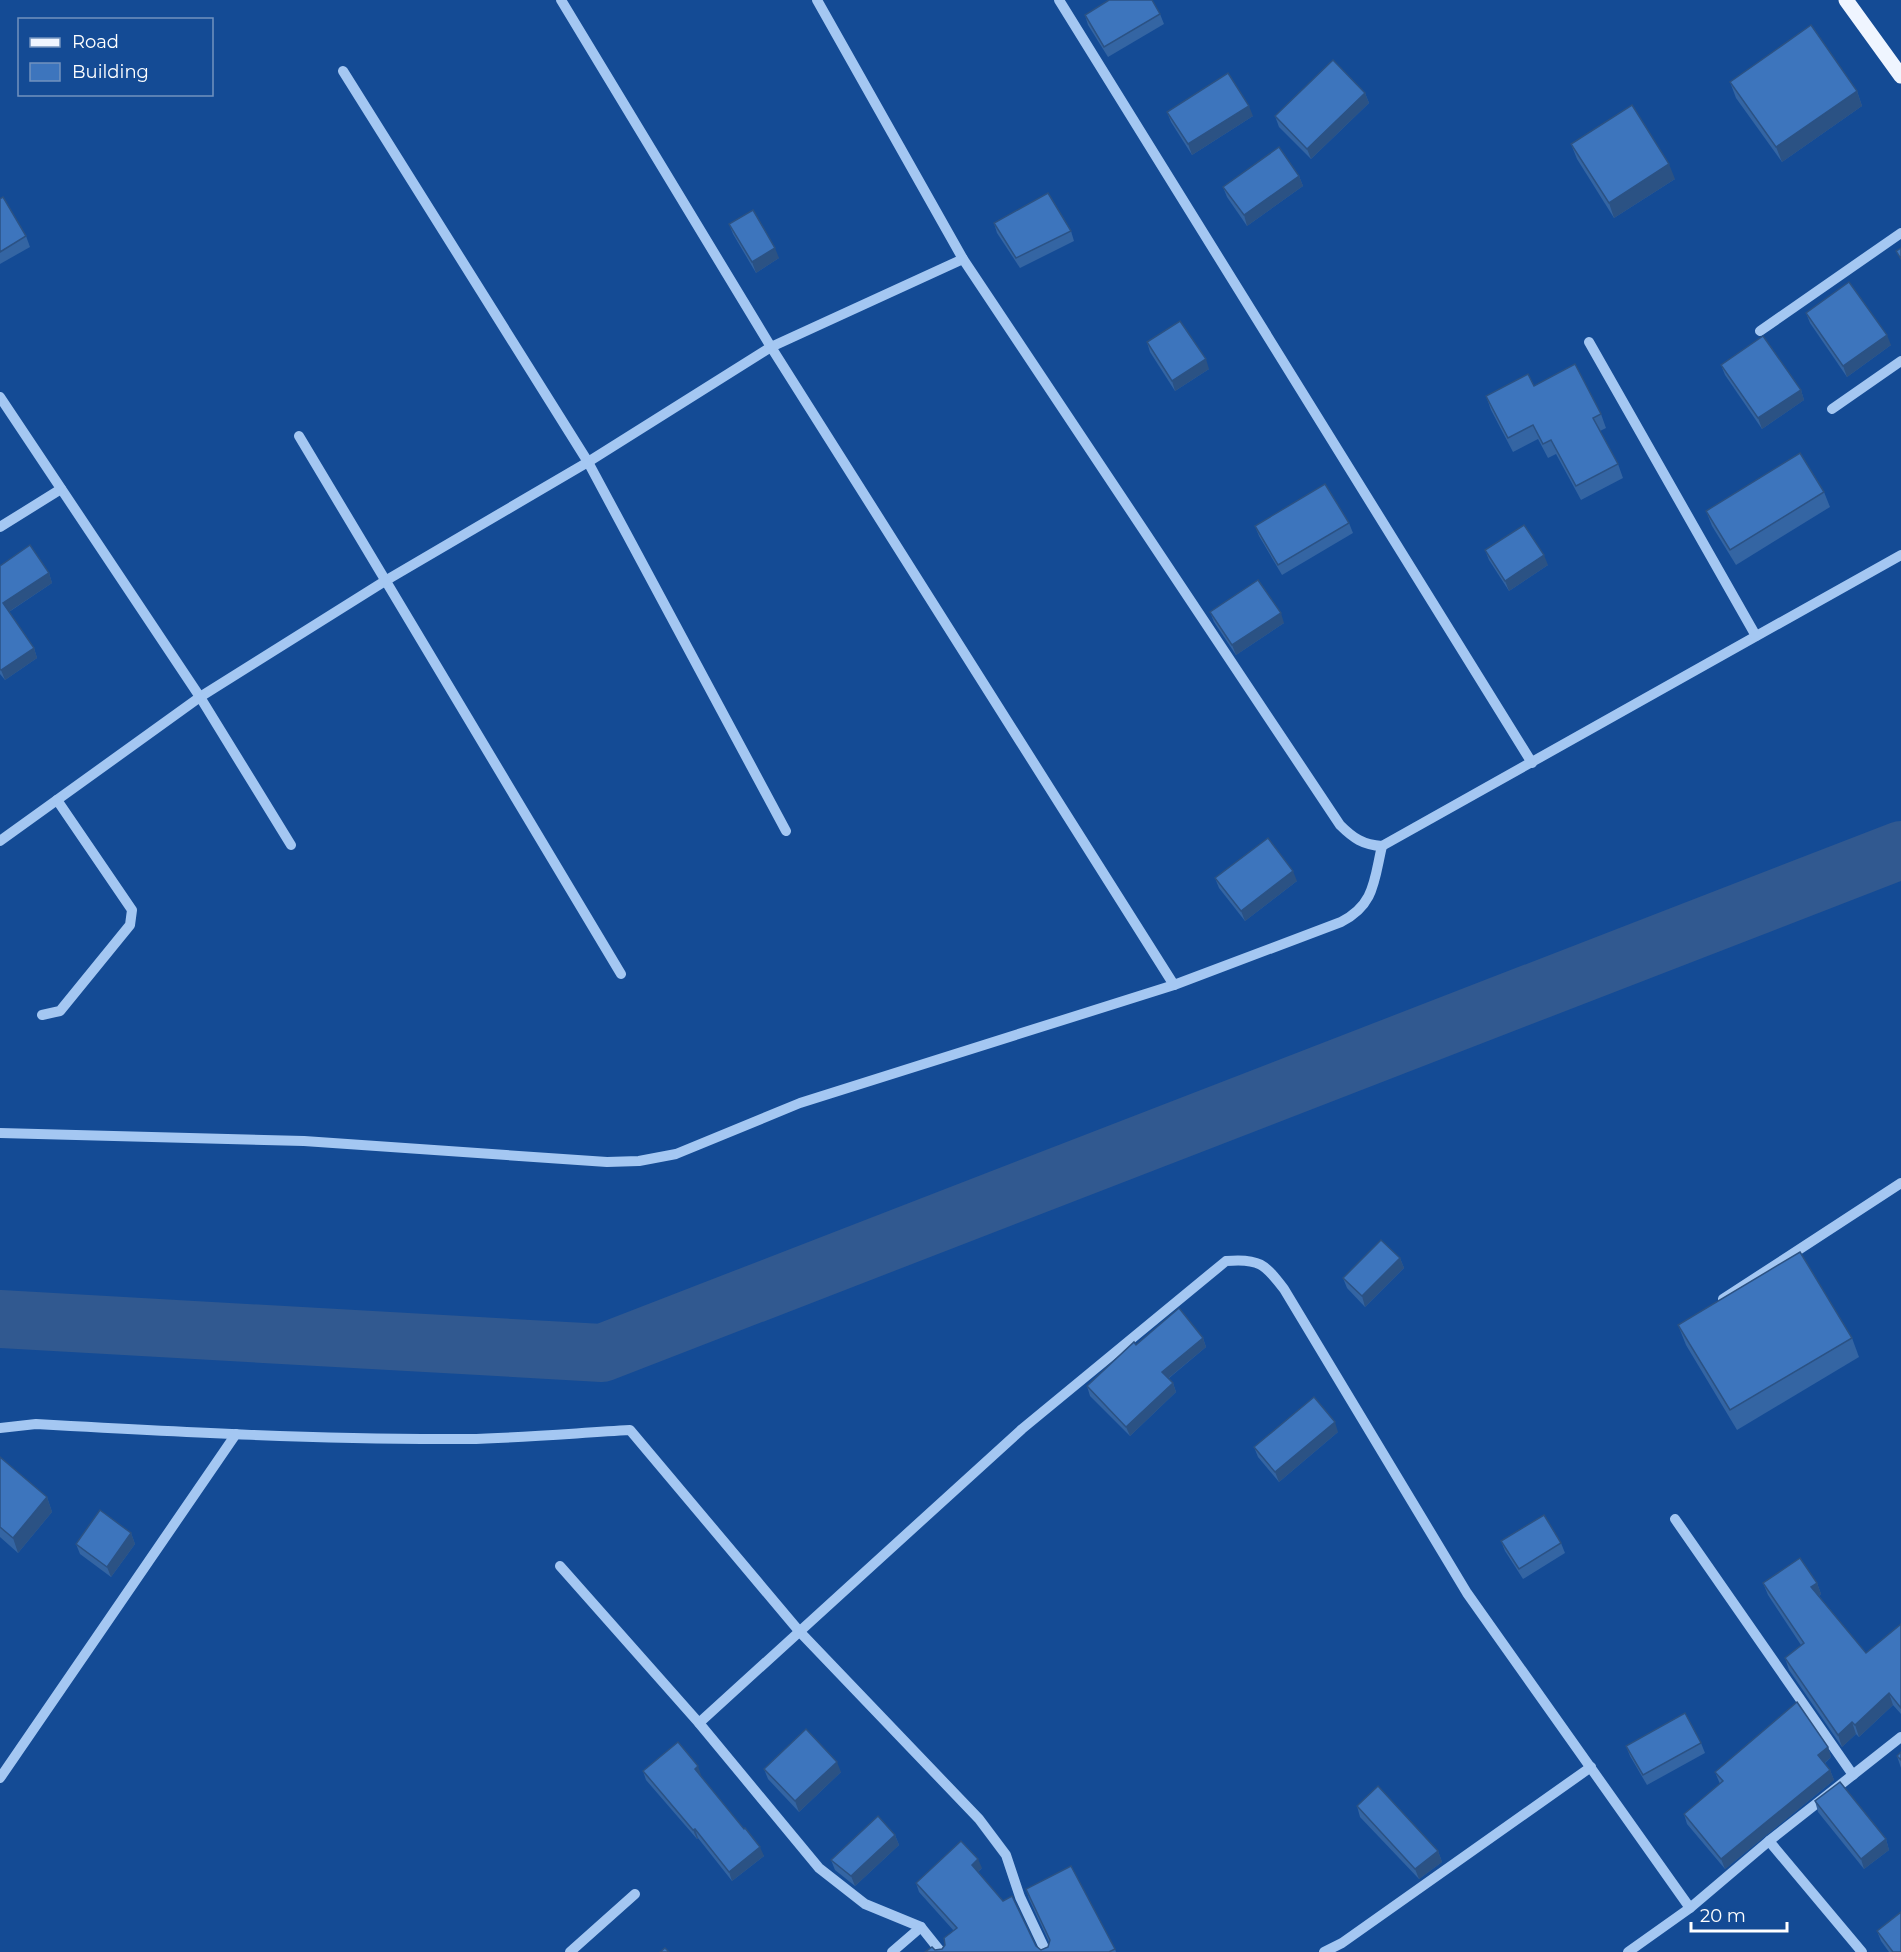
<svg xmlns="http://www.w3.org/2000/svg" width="1901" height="1952" font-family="Montserrat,sans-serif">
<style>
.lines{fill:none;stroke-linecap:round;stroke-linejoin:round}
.river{stroke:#315990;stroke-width:58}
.minor{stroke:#a4c7f2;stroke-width:10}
.major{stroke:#eff5ff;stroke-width:15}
.wall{fill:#3465a3}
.shaded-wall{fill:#2b5284}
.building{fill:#3d75bd;stroke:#2b5284;stroke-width:1.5}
</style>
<rect width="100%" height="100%" fill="#144b95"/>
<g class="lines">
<!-- river -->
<polyline class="river" points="0,1319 602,1353 1901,850"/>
<!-- minor -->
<g class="minor">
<polyline points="561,0 771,347 1174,985"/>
<path d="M817,0L963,259L1340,825C1353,838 1363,845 1382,846L1901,555"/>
<polyline points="1059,0 1532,763"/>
<polyline points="343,71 588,462 786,831"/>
<polyline points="1760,331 1901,233"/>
<polyline points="1589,342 1756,636"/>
<polyline points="0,397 200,697 291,845"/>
<polyline points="1832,409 1901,361"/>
<polyline points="299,436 621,974"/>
<polyline points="0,527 61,489"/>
<polyline points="0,841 200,697 385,581 588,462 771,347 963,259"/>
<polyline points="42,1015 60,1011 130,925 132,910 57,800"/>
<path d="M0,1133L304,1141L607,1162L639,1161L676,1154L800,1103L1174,985L1341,922C1375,905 1374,880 1382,846"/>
<polyline points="1723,1299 1901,1183"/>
<path d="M0,1428L36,1424C179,1432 323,1440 467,1439C521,1438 576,1433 630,1430L799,1631L979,1819L1006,1855L1020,1897L1046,1952"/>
<polyline points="1675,1519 1853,1775"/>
<polyline points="560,1566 699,1723 819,1868 865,1904 921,1927 941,1952"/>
<path d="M699,1723L1022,1429L1226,1261C1259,1258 1265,1264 1284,1289L1467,1593L1690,1908"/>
<polyline points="0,1778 236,1434"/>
<polyline points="1769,1841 1862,1952"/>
<polyline points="570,1952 635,1894"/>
<polyline points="892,1952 921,1927"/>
<polyline points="1324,1952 1342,1943 1591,1767"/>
<polyline points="1628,1952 1690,1908 1769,1841 1901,1737"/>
</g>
<!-- major -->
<polyline class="major" points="1846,0 1901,76"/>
</g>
<!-- wall -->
<g class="wall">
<polygon points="1160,14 1164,24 1108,57 1088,25 1085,15"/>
<polygon points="1730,82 1857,91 1862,106 1782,162 1736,98"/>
<polygon points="1365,93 1369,103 1311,159 1279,127 1275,116"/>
<polygon points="1167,112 1253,116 1192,155 1171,122"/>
<polygon points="1571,144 1675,179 1614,218 1577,159"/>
<polygon points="1299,176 1303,186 1247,226 1227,197 1223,187"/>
<polygon points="0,199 26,236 30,247 0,264"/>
<polygon points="994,223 1071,231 1074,241 1020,268 997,233"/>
<polygon points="729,224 779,258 756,273 733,234"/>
<polygon points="1806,313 1891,345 1847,377 1810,323"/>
<polygon points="1147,342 1209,369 1175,391 1150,352"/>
<polygon points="1721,365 1801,390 1804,400 1762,429 1725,375"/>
<polygon points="1534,386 1601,414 1606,428 1600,431 1618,464 1623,478 1581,500 1556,454 1548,458 1538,439 1513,452 1491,410 1486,396"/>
<polygon points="1824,492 1830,507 1736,565 1712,526 1706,511"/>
<polygon points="1349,523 1353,533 1282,575 1259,536 1255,526"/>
<polygon points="1485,550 1548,565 1509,591 1489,560"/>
<polygon points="0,566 49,573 52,583 9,612 34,648 37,658 5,680 0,674"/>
<polygon points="1210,612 1284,623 1236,655 1214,622"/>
<polygon points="1215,878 1297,881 1245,921 1219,888"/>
<polygon points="1400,1258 1404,1268 1365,1307 1347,1288 1343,1278"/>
<polygon points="1678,1325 1852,1338 1859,1357 1737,1430 1686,1345"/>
<polygon points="1203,1338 1206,1347 1168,1379 1173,1383 1176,1392 1130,1436 1090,1396 1087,1386 1136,1345"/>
<polygon points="1338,1432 1279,1482 1258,1457 1254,1447"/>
<polygon points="0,1457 47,1497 52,1512 18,1553 0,1537"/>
<polygon points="131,1533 135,1544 111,1577 80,1554 76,1544"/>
<polygon points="1501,1541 1561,1543 1565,1553 1523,1579 1505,1551"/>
<polygon points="1763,1583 1817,1583 1821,1594 1819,1596 1866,1653 1901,1624 1901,1714 1893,1705 1859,1737 1856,1734 1842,1747 1789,1670 1785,1658 1801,1645 1768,1595"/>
<polygon points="1701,1743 1705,1753 1647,1785 1630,1756 1626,1746"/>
<polygon points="1828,1747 1831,1757 1825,1763 1830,1770 1834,1780 1725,1869 1687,1824 1684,1814 1720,1784 1715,1772"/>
<polygon points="1901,1752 1901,1768 1897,1756"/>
<polygon points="764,1769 841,1772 799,1812 768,1779"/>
<polygon points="643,1771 701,1775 700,1776 764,1856 732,1881 698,1838 697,1839 646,1780"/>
<polygon points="1815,1801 1886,1839 1889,1850 1864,1869 1818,1812"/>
<polygon points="1357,1806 1438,1851 1442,1862 1419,1879 1360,1817"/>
<polygon points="895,1835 899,1845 855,1886 835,1870 831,1860"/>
<polygon points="982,1868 978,1872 1036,1946 1041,1950 1048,1947 1049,1942 1029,1899 1026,1889 1115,1949 1116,1952 925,1952 942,1949 954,1931 919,1892 916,1883"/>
<polygon points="1877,1931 1901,1952 1889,1952 1881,1941"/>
</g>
<!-- shaded-wall -->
<g class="shaded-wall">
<polygon points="1857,91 1862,106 1782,162 1776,147"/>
<polygon points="1365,93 1369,103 1311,159 1307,149"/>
<polygon points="1249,106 1253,116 1192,155 1188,144"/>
<polygon points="1669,164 1675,179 1614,218 1609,203"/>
<polygon points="1299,176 1303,186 1247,226 1244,215"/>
<polygon points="775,248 779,258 756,273 752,262"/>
<polygon points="1887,335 1891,345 1847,377 1843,366"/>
<polygon points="1206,359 1209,369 1175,391 1172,381"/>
<polygon points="1801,390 1804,400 1762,429 1758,418"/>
<polygon points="1544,555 1548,565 1509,591 1505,581"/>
<polygon points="49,573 52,583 7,613 3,603"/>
<polygon points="1281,613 1284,623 1236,655 1232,645"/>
<polygon points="34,648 37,658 5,680 1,670"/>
<polygon points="1293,871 1297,881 1245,921 1241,911"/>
<polygon points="1400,1258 1404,1268 1365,1307 1362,1296"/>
<polygon points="1203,1338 1206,1347 1165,1381 1162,1372"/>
<polygon points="1173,1383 1176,1392 1130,1436 1126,1427"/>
<polygon points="1335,1422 1338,1432 1279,1482 1275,1472"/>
<polygon points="47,1497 52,1512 18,1553 13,1538"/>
<polygon points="131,1533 135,1544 111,1577 107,1567"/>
<polygon points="1817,1583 1821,1594 1815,1599 1811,1587"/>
<polygon points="1889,1693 1893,1705 1859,1737 1855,1725"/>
<polygon points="1852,1722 1856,1734 1842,1747 1838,1735"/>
<polygon points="1828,1747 1831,1757 1822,1765 1818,1755"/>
<polygon points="837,1762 841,1772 799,1812 795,1801"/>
<polygon points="698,1766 701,1775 698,1778 695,1769"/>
<polygon points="1830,1770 1834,1780 1725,1869 1721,1859"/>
<polygon points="695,1829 698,1838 697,1839 693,1830"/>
<polygon points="895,1835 899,1845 855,1886 851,1876"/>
<polygon points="1886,1839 1889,1850 1864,1869 1861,1859"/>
<polygon points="760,1847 764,1856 732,1881 729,1872"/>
<polygon points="1438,1851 1442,1862 1419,1879 1415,1869"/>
<polygon points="978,1859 982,1868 975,1874 972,1865"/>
</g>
<!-- building -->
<g class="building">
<polygon points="1109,0 1152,0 1160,14 1104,47 1085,15"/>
<polygon points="1811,25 1857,91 1776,147 1730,82"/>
<polygon points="1333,60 1365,93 1307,149 1275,116"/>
<polygon points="1228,73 1249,106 1188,144 1167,112"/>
<polygon points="1632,105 1669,164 1609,203 1571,144"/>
<polygon points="1279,147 1299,176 1244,215 1223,187"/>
<polygon points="1048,193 1071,231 1016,258 994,223"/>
<polygon points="3,197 26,236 0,252 0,199"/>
<polygon points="753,210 775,248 752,262 729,224"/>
<polygon points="1901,248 1901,259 1896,251"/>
<polygon points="1849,282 1887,335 1843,366 1806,313"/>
<polygon points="1180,321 1206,359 1172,381 1147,342"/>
<polygon points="1763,336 1801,390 1758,418 1721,365"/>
<polygon points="1575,364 1601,414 1593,418 1618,464 1576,486 1551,440 1543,444 1533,425 1508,438 1486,396 1528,374 1534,386"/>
<polygon points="1800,453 1824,492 1730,550 1706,511"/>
<polygon points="1325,484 1349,523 1278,565 1255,526"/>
<polygon points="1524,525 1544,555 1505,581 1485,550"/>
<polygon points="30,545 49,573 3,603 34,648 1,670 0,669 0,566"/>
<polygon points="1258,580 1281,613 1232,645 1210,612"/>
<polygon points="1268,838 1293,871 1241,911 1215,878"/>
<polygon points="1381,1240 1400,1258 1362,1296 1343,1278"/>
<polygon points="1800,1252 1852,1338 1730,1410 1678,1325"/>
<polygon points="1179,1308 1203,1338 1162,1372 1173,1383 1126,1427 1087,1386 1134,1342 1136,1345"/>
<polygon points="1314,1397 1335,1422 1275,1472 1254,1447"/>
<polygon points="0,1457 47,1497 13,1538 0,1527"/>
<polygon points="100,1510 131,1533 107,1567 76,1544"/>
<polygon points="1544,1515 1561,1543 1519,1569 1501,1541"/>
<polygon points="1800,1558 1817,1583 1811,1587 1866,1653 1901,1624 1901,1708 1889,1693 1855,1725 1852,1722 1838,1735 1785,1658 1804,1643 1763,1583"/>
<polygon points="1797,1702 1828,1747 1818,1755 1830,1770 1721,1859 1684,1814 1723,1781 1715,1772"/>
<polygon points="1685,1713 1701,1743 1643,1775 1626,1746"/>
<polygon points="806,1729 837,1762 795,1801 764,1769"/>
<polygon points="678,1742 698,1766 695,1769 744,1829 745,1828 760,1847 729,1872 695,1829 693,1830 643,1771"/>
<polygon points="1901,1752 1901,1760 1897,1756"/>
<polygon points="1840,1782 1886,1839 1861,1859 1815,1801"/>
<polygon points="1378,1786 1438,1851 1415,1869 1357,1806"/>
<polygon points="878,1816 895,1835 851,1876 831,1860"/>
<polygon points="961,1841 978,1859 972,1865 1003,1901 1012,1896 1036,1946 1041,1950 1048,1947 1050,1940 1026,1889 1071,1866 1115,1949 1109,1952 925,1952 932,1947 935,1950 942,1949 945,1945 944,1938 957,1928 916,1883"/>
<polygon points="1901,1912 1901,1952 1893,1952 1877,1931"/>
<polygon points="665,1948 669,1952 660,1952"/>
</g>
<!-- legend -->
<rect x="18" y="18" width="195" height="78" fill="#144b95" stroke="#7293bf" stroke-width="1.5"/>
<rect x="30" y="38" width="30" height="9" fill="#eff5ff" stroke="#7293bf" stroke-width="1.5"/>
<text x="72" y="48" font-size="18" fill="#ffffff">Road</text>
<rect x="30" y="63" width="30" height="18" fill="#3d75bd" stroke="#7293bf" stroke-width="1.5"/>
<text x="72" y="78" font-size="18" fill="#ffffff">Building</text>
<!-- scale -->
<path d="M1691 1922v9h96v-9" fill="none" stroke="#ffffff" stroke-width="3"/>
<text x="1700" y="1922" font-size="18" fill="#ffffff" stroke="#144b95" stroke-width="4.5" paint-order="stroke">20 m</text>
</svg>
